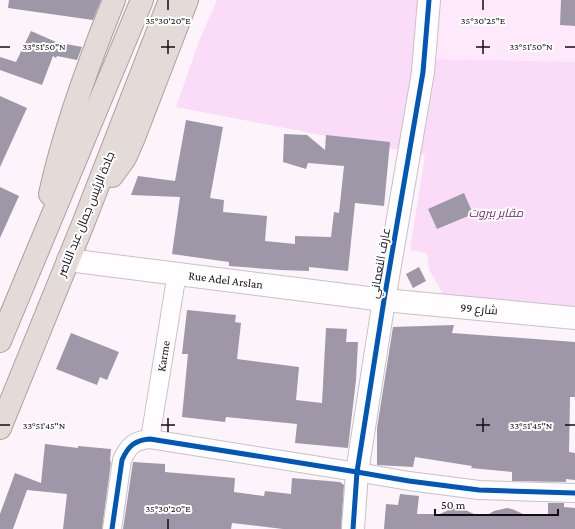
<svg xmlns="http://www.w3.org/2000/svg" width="575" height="529" font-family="'Crimson Pro',Cairo,serif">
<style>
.built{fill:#fee8fb}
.green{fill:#fbdcf8}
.building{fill:#9d97a7}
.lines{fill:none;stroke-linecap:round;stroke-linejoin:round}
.minor-casing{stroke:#c8c0c7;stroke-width:20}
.tertiary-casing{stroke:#c8c0c7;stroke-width:24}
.trunk-casing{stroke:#ae9e9d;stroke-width:24}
.minor{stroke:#fffdfe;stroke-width:18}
.tertiary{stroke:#fffdfe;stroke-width:22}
.trunk{stroke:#e4dad8;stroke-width:22}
.cycleway-casing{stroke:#fff;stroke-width:8}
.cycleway{stroke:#0057b8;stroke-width:5}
.ticks{fill:none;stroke:#140c13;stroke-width:1.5}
.labels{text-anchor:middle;stroke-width:4;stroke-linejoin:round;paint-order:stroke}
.park-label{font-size:12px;font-style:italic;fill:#772b75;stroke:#fff}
.street-label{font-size:12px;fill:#140c13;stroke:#fff}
.ticks-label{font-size:10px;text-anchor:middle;fill:#140c13;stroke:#fff;stroke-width:4;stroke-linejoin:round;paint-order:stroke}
</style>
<rect width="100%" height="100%" fill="#fcf4fa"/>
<!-- built -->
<polygon class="built" points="436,0 575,0 575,62 434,59"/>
<!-- green -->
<polygon class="green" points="217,0 436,0 434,59 575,62 575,309 447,300 429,270 427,253 410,250 425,155 176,107 199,41"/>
<!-- building -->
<g class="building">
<polygon points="9,0 101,0 93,20 8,8"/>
<polygon points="561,0 575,0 575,26 560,25"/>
<polygon points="31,31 56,42 82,47 77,60 57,56 56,58 53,56 42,85 0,70 0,57 16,62"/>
<polygon points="0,96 27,108 0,167"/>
<polygon points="186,120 223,127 210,198 224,200 223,212 267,216 265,241 295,244 295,236 331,237 334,212 339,213 344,166 308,163 306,169 283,162 284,134 307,135 325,150 326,135 390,142 384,206 355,203 348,271 309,267 309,271 281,270 229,266 229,262 172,254 180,197 131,195 138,176 175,181"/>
<polygon points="0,187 19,196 0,238"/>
<polygon points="464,193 473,214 437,229 428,209"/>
<polygon points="419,267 426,281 413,288 406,274"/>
<polygon points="187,310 236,315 235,322 241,323 237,359 299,367 296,400 322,403 326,328 347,329 346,342 358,342 356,380 348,448 295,443 297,424 226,417 225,422 182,417 188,354 182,354"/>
<polygon points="454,325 452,333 575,342 575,397 570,397 569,452 575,453 575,480 566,479 566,482 512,481 512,472 471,468 472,466 415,457 413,467 377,465 377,428 393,327"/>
<polygon points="71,333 119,352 107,380 100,377 97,385 56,369"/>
<polygon points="45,444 78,448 78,446 111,449 110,461 111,462 102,529 63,529 67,494 27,490 13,529 0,529 0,514 15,473 41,483"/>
<polygon points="133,462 165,464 165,472 235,478 234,492 264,496 265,491 291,494 292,478 340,482 344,485 341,529 283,529 232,523 231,529 123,529"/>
<polygon points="400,494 419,496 417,514 440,514 451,509 457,508 463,509 474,514 489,514 494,511 507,508 512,509 523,514 548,514 548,503 564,503 564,507 575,508 575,529 384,529 386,504 398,505"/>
</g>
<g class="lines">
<defs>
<g id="minor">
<path id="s1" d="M150,439L177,273"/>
<path d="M112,529L122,460C128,446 135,440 150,439L357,472L409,481L479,490L575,493"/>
</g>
<g id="tertiary">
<path id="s2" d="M68,260L384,300L575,318"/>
<polyline points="353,529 357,472 384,300 423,72 429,0"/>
</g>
<g id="trunk">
<polyline points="112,176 125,158 133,140 187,0"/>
<path d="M50,194C64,129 89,62 114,0"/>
<polyline points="0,341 142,0"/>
<polyline points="0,428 83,224 170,0"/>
</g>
</defs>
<!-- minor casing -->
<use href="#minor" class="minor-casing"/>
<!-- tertiary casing -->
<use href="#tertiary" class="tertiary-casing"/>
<!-- trunk casing -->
<use href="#trunk" class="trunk-casing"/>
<!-- minor -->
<use href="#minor" class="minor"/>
<!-- tertiary -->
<use href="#tertiary" class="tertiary"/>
<!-- trunk -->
<use href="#trunk" class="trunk"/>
<defs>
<g id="cycleway">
<path d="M112,529L122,460C128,446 135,440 150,439L357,472L409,481L479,490L575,493"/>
<polyline points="353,529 357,472 384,300 423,72 429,0"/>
</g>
</defs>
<!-- cycleway casing -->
<use href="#cycleway" class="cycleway-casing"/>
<!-- cycleway -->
<use href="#cycleway" class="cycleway"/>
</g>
<!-- ticks -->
<path class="ticks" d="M168,0V10M483,0V10M168,40V54M483,40V54M0,47H10M161,47H175M476,47H490M565,47H575M168,418V432M483,418V432M0,425H10M161,425H175M476,425H490M565,425H575M168,519V529"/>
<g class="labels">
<!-- park labels -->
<g class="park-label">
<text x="496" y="217">مقابر بيروت</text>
</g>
<!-- street labels -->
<g class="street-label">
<text transform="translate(86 214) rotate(-68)" y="4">جادة الرئيس جمال عبد الناصر</text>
<text transform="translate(380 263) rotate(-80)" y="4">عارف النعماني</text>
<text dy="4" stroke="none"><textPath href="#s2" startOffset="159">Rue Adel Arslan</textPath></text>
<text transform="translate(479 309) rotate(5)" y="4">شارع 99</text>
<text dy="4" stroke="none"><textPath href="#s1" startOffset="84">Karme</textPath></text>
</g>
</g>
<g class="ticks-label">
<text x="168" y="24">35°30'20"E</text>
<text x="483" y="24">35°30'25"E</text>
<text x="44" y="50">33°51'50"N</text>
<text x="531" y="50">33°51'50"N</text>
<text x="44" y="429">33°51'45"N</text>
<text x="531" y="429">33°51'45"N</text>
<text x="168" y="512">35°30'20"E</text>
</g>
<!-- scale -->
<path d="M435 509v6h123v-6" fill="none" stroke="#140c13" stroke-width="2"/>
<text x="441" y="509" font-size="12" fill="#140c13" stroke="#ffffff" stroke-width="3" paint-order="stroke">50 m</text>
</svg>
